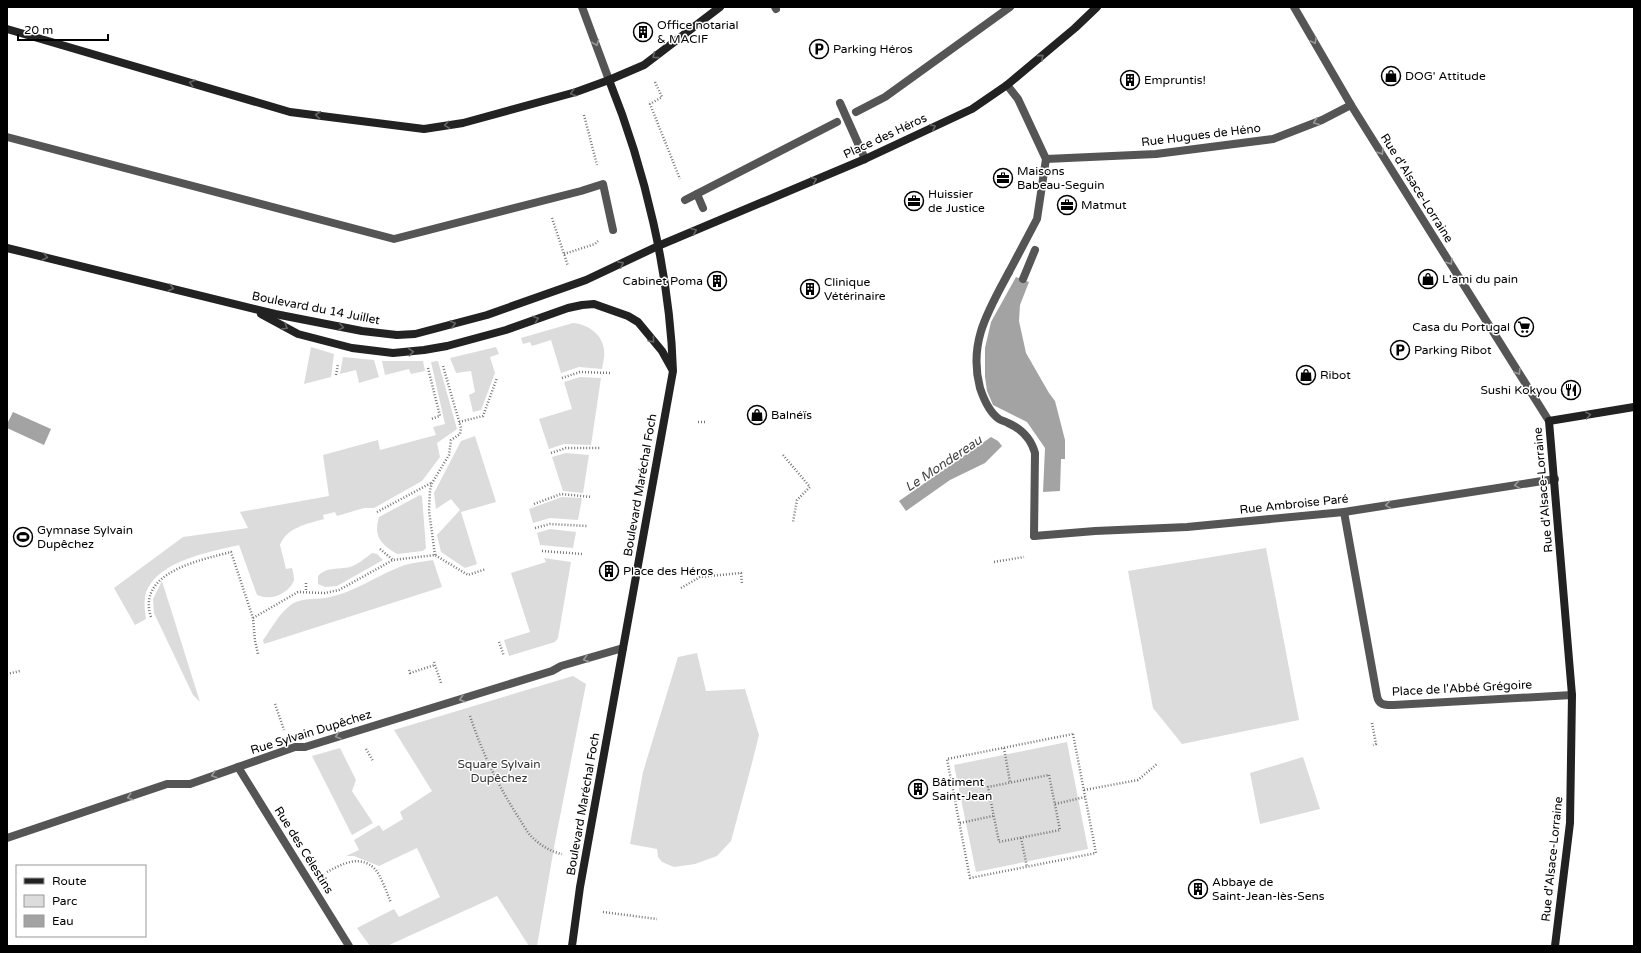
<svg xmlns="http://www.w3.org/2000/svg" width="1641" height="953" font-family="'Varela Round',sans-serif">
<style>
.green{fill:#dcdcdc}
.water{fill:#a3a3a3}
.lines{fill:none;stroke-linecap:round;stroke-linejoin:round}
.path{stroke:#777;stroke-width:2.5;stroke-dasharray:1 2;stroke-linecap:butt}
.lane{stroke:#555;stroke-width:8}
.street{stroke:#555;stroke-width:8}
.secondary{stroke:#222;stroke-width:8}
.oneway{stroke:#999}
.oneway2{stroke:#646464}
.labels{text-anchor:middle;stroke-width:3;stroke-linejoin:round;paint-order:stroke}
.poi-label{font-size:12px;fill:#000;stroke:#fff;text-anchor:start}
.street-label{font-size:12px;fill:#000;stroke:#fff}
.park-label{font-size:12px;fill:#333;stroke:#fff}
.water-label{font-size:13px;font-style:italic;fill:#444;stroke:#fff}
</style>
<rect width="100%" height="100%" fill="#fff"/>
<!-- green -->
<g class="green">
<path d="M573,323C587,324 603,334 604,350C605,356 603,363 602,369L579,367L561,373L551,340L532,346L530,342L523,344L521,338Z"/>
<polygon points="311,347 334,354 331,377 304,384"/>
<polygon points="496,347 499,354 490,357 495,373 481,410 473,412 469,395 475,392 471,371 456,373 450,358"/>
<polygon points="343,357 374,360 379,377 359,383 356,370 340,374"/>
<polygon points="382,361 423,361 425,371 411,374 409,369 385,375"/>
<path d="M438,361L457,429L437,443L440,457L422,481L374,508H364L337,516L335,512L323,515L324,519C307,524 287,527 280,545L286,569L292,568C293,572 294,576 294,580C293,584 290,587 287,590C277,598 268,599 257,595L239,545C210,552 153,561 145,597C144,605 145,612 146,619L135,625L114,588L183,537L248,528L240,512L329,496L323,455L378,440L380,450L436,435L433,427L445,424L431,362Z"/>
<polygon points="580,377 601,378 591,445 564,444 549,449 539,419 572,409 564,382"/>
<polygon points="475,436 496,502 461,512 477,564 465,568 441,552 437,535 460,510 451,499 436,509 434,493 461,441"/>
<polygon points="566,453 589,455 583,493 563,491 552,457"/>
<path d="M420,495L422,496L426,548L423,551L397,554C381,544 373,537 379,517Z"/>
<polygon points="562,497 582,498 578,520 550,518 533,523 529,509"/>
<polygon points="550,529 576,532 573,548 540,545 537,533"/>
<polygon points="1266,548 1299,720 1182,744 1153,708 1128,571"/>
<path d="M372,553L377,554L383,560L337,586L325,587L318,584V576C328,566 338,570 350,567C359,564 365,558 372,553Z"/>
<polygon points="544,558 571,562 558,638 555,642 509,656 504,640 530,632 511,573 546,562"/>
<path d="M433,560L442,587L264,644L263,640C272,628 279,613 292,604C303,597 318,600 330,597C354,592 373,578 395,569C407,563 420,562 433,560Z"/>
<polygon points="162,581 200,702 193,695 154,613 153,599"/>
<polygon points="697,653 706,691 745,689 759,735 751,767 731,841 717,856 695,864 674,867 662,862 658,857 657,849 630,844 643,772 678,657"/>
<polygon points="573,676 586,684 555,842 537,946 529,946 497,896 387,946 370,946 357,928 394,909 399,917 440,897 417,848 379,866 354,856 346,856 359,850 354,840 379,825 383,831 403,819 400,812 432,791 394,730"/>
<polygon points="1067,742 1088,849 976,872 954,765"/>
<polygon points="340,748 356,780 352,791 373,823 352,835 312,756"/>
<polygon points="1303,757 1320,809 1260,824 1250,773"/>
</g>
<!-- water -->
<g class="water">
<polygon points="1016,277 1029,282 1020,305 1019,321 1026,353 1049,393 1055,401 1065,440 1065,459 1061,459 1060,491 1043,492 1045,448 1027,422 993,405 987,391 985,377 985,348 991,322"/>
<polygon points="13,412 51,429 44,445 7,428 7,424"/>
<polygon points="991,437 998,441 1002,446 985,463 950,480 906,511 899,501"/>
</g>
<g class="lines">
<!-- path -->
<g class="path">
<polyline points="655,82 662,97 650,104 680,179"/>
<polyline points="584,115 597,165"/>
<polyline points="552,218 568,266"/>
<polyline points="564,254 595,244 598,241"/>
<polyline points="428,368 440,416 431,419"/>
<polyline points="336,375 338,364"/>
<polyline points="562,378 580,372 611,373"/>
<polyline points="459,422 483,416 497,378"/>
<polyline points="698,422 706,422"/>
<polyline points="551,453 566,448 601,448"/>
<polyline points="783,455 810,487 797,500 793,522"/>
<polyline points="534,504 561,494 592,497"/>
<polyline points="377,512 431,483"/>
<polyline points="535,528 550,524 587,526"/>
<polyline points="380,549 393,560"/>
<polyline points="542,551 582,554"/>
<polyline points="435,555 429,511 430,490 432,483 449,455 451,440 460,434 461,428 443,366"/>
<polyline points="994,562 1024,557"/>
<polyline points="306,583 306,592"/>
<polyline points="681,588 700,577 741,573 742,584"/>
<path d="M151,617C136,572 201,560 231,552L253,618L255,641L258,654"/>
<polyline points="253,618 298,592 325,593 339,590 393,560 435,555 468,575 486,569"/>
<polyline points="499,642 504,656"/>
<polyline points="434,662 441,683"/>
<polyline points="409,670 410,673 435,665"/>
<polyline points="7,674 20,671"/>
<polyline points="275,704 284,730"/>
<path d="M470,716C482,752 498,786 519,818C523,824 527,833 533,838C541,846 552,852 562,854"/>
<polyline points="1372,723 1376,744 1373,745"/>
<polygon points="1073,734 1096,853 970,878 947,759"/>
<polyline points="1004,748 1010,782"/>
<polyline points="366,749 373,761"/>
<polygon points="1049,775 1060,830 999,842 988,787"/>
<polyline points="1084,790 1138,780 1157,764"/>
<polyline points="1055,804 1085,797"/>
<polyline points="960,823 993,816"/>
<polyline points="1021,838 1027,867"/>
<path d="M327,872C342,864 360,854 375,869C380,874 388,895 391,903"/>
<polyline points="603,912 657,919"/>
</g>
<!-- lane -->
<g class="lane">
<polyline points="775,7 776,9"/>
<polyline points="840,103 865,159"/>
<path d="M1009,272C988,311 968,343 980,388C984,400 989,412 999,419C1002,421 1005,421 1008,423C1022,429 1031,439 1035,453L1034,536"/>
<polyline points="1023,279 1035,250"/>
</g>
<!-- street -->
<g class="street">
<polyline points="582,7 609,80"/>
<polyline points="1294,7 1351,105 1549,421"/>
<polyline points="1007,85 1018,99 1046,159 1037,219 1009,272"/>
<polyline points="856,112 885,97 1010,7"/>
<polyline points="7,137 394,239 581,191 603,184 613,230"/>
<polyline points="1046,159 1156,154 1273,139 1322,120 1351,105"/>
<polyline points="697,194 703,208"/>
<polyline points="685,200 837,122"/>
<path d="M1344,512L1377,696C1379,706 1386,705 1394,705L1572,695"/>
<polyline points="1034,536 1095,531 1187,527 1344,512 1555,479"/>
<polyline points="238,767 349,946"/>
<polyline points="7,838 167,784 190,784 295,747 305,747 552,671 561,666 623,648"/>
</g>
<!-- secondary -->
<g class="secondary">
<polyline points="7,29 290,112 424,129 463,123 576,92 609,80 644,65 720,7"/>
<polyline points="7,248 275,314 362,331 397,335 415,334 487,315 586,280 658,246 865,159 972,109 1007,85 1075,28 1097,7"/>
<polyline points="261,314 298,334 352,348 393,353 424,350 447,346 506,330 568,308 582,305 594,304 628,316 638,322 662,351 672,369"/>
<path d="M572,946L580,887L673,371C670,275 645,169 609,80"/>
<polyline points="1555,946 1570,823 1572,695 1549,421 1634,407"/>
</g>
</g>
<!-- one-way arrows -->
<defs><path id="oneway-chevron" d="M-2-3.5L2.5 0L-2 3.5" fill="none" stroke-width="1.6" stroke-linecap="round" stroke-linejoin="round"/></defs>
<g class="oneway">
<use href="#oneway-chevron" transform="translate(1314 41) rotate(60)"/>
<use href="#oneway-chevron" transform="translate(596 43) rotate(69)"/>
<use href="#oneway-chevron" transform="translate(1316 122) rotate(159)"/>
<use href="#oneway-chevron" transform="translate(1381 152) rotate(58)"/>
<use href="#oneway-chevron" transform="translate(1450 262) rotate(58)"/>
<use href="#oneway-chevron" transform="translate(1518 372) rotate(58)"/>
<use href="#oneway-chevron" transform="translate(1517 485) rotate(171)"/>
<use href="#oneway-chevron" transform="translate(1388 505) rotate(171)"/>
<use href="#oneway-chevron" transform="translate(586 659) rotate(164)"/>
<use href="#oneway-chevron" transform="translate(462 699) rotate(163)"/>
<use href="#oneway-chevron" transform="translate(338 736) rotate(162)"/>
<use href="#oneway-chevron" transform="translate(214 775) rotate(161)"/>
<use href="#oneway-chevron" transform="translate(130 797) rotate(162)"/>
</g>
<g class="oneway2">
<use href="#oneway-chevron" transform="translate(655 56) rotate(143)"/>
<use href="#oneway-chevron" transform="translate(1041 57) rotate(-40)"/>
<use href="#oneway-chevron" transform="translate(192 83) rotate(-164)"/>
<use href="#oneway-chevron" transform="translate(573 93) rotate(163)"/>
<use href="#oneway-chevron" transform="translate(318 115) rotate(-173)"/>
<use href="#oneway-chevron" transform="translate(447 125) rotate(172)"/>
<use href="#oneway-chevron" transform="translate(933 127) rotate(-25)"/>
<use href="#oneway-chevron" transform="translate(814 180) rotate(-23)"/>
<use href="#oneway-chevron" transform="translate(694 231) rotate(-23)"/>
<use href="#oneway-chevron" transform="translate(45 257) rotate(14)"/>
<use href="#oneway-chevron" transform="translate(621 264) rotate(-26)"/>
<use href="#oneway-chevron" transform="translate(171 288) rotate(14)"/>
<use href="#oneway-chevron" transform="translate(536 319) rotate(-20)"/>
<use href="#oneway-chevron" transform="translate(453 324) rotate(-15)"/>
<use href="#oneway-chevron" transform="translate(285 327) rotate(30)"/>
<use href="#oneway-chevron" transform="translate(341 327) rotate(10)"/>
<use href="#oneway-chevron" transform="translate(652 340) rotate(50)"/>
<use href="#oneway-chevron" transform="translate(411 352) rotate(-5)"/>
<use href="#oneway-chevron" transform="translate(1588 415) rotate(-10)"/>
</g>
<!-- icons -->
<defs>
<symbol id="building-ring" viewBox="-11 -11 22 22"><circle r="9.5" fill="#fff" stroke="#000" stroke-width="1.5"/><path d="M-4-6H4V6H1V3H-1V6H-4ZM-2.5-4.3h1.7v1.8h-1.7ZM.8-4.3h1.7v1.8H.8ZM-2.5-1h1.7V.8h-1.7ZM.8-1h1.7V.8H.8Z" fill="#000"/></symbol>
<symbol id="parking-ring" viewBox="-11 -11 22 22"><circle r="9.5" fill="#fff" stroke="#000" stroke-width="1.5"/><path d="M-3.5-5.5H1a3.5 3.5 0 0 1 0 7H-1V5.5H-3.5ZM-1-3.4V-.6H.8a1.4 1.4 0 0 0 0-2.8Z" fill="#000"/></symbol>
<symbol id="shop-ring" viewBox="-11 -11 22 22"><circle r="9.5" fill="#fff" stroke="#000" stroke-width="1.5"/><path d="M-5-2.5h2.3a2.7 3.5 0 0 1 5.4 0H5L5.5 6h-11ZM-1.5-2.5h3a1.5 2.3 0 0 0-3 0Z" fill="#000"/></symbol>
<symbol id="office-ring" viewBox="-11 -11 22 22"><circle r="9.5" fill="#fff" stroke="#000" stroke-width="1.5"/><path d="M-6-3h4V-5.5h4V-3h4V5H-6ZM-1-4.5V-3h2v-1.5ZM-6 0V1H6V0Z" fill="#000"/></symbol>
<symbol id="supermarket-ring" viewBox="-11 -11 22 22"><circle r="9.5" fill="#fff" stroke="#000" stroke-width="1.5"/><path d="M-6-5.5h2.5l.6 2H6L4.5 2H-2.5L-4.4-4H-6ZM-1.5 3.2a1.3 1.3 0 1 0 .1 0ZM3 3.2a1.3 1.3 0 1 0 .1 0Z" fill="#000"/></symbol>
<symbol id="restaurant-ring" viewBox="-11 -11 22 22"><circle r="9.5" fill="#fff" stroke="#000" stroke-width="1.5"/><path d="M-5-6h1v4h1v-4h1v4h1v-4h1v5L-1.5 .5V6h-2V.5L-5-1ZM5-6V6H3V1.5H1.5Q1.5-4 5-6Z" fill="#000"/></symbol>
<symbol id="stadium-ring" viewBox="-11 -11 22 22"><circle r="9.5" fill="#fff" stroke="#000" stroke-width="1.5"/><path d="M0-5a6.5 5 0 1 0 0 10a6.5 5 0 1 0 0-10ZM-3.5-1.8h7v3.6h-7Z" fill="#000"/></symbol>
</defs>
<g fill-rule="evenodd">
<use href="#building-ring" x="632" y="21" width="22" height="22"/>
<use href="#parking-ring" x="808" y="38" width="22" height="22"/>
<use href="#shop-ring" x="1380" y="65" width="22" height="22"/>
<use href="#building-ring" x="1119" y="69" width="22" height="22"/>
<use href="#office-ring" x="992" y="167" width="22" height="22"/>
<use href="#office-ring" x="903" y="190" width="22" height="22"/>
<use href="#office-ring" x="1056" y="194" width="22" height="22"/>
<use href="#shop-ring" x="1417" y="268" width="22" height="22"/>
<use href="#building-ring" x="706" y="270" width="22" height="22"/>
<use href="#building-ring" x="799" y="278" width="22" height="22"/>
<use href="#supermarket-ring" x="1513" y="316" width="22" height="22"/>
<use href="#parking-ring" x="1389" y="339" width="22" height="22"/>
<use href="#shop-ring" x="1295" y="364" width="22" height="22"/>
<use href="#restaurant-ring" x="1560" y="379" width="22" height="22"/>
<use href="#shop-ring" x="746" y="404" width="22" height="22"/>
<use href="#stadium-ring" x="12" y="526" width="22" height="22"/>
<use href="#building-ring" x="598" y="560" width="22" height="22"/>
<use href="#building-ring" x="907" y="778" width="22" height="22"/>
<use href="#building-ring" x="1187" y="878" width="22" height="22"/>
</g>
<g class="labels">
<!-- poi labels -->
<g class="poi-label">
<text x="657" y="29">Office notarial<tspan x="657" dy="14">&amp; MACIF</tspan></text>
<text x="833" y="53">Parking Héros</text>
<text x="1405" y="80">DOG' Attitude</text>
<text x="1144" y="84">Empruntis!</text>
<text x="1017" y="175">Maisons<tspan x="1017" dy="14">Babeau-Seguin</tspan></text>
<text x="928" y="198">Huissier<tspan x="928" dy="14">de Justice</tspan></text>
<text x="1081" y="209">Matmut</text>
<text x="1442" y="283">L'ami du pain</text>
<text x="703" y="285" text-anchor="end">Cabinet Poma</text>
<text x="824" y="286">Clinique<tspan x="824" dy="14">Vétérinaire</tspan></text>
<text x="1510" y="331" text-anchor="end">Casa du Portugal</text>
<text x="1414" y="354">Parking Ribot</text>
<text x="1320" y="379">Ribot</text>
<text x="1557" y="394" text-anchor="end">Sushi Kokyou</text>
<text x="771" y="419">Balnéïs</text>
<text x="37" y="534">Gymnase Sylvain<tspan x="37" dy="14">Dupêchez</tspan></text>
<text x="623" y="575">Place des Héros</text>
<text x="932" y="786">Bâtiment<tspan x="932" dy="14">Saint-Jean</tspan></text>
<text x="1212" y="886">Abbaye de<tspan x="1212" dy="14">Saint-Jean-lès-Sens</tspan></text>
</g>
<!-- street labels -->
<g class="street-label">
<text transform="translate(1201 135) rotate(-7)" y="4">Rue Hugues de Héno</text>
<text transform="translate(885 136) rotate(-25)" y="4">Place des Héros</text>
<text transform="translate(1417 188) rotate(58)" y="4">Rue d'Alsace-Lorraine</text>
<text transform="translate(316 308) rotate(11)" y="4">Boulevard du 14 Juillet</text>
<text transform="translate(640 485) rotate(-80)" y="4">Boulevard Maréchal Foch</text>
<text transform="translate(1543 490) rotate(-95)" y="4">Rue d'Alsace-Lorraine</text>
<text transform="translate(1294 504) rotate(-6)" y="4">Rue Ambroise Paré</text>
<text transform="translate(1462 688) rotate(-3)" y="4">Place de l'Abbé Grégoire</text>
<text transform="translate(311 732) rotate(-17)" y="4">Rue Sylvain Dupêchez</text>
<text transform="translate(583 804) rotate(-80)" y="4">Boulevard Maréchal Foch</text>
<text transform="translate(304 850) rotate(58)" y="4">Rue des Célestins</text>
<text transform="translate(1552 859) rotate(-84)" y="4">Rue d'Alsace-Lorraine</text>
</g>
<!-- park labels -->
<g class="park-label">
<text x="499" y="768">Square Sylvain<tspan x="499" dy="14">Dupêchez</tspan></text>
</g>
<!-- water labels -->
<g class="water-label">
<text transform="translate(943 463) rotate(-34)" y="5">Le Mondereau</text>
</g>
</g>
<!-- border -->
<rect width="1641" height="953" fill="none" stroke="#000000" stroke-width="16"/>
<!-- legend -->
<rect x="16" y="865" width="130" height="72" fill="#ffffff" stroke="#999999"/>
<rect x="24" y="878" width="20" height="6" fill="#222222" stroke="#999999"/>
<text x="52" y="885" font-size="12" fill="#000000">Route</text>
<rect x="24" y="895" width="20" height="12" fill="#dcdcdc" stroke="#999999"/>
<text x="52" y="905" font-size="12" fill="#000000">Parc</text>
<rect x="24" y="915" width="20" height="12" fill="#a3a3a3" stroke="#999999"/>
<text x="52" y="925" font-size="12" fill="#000000">Eau</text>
<!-- scale -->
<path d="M18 34v6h90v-6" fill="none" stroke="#000000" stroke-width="2"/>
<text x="24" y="34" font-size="12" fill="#000000" stroke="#ffffff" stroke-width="3" paint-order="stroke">20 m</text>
</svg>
